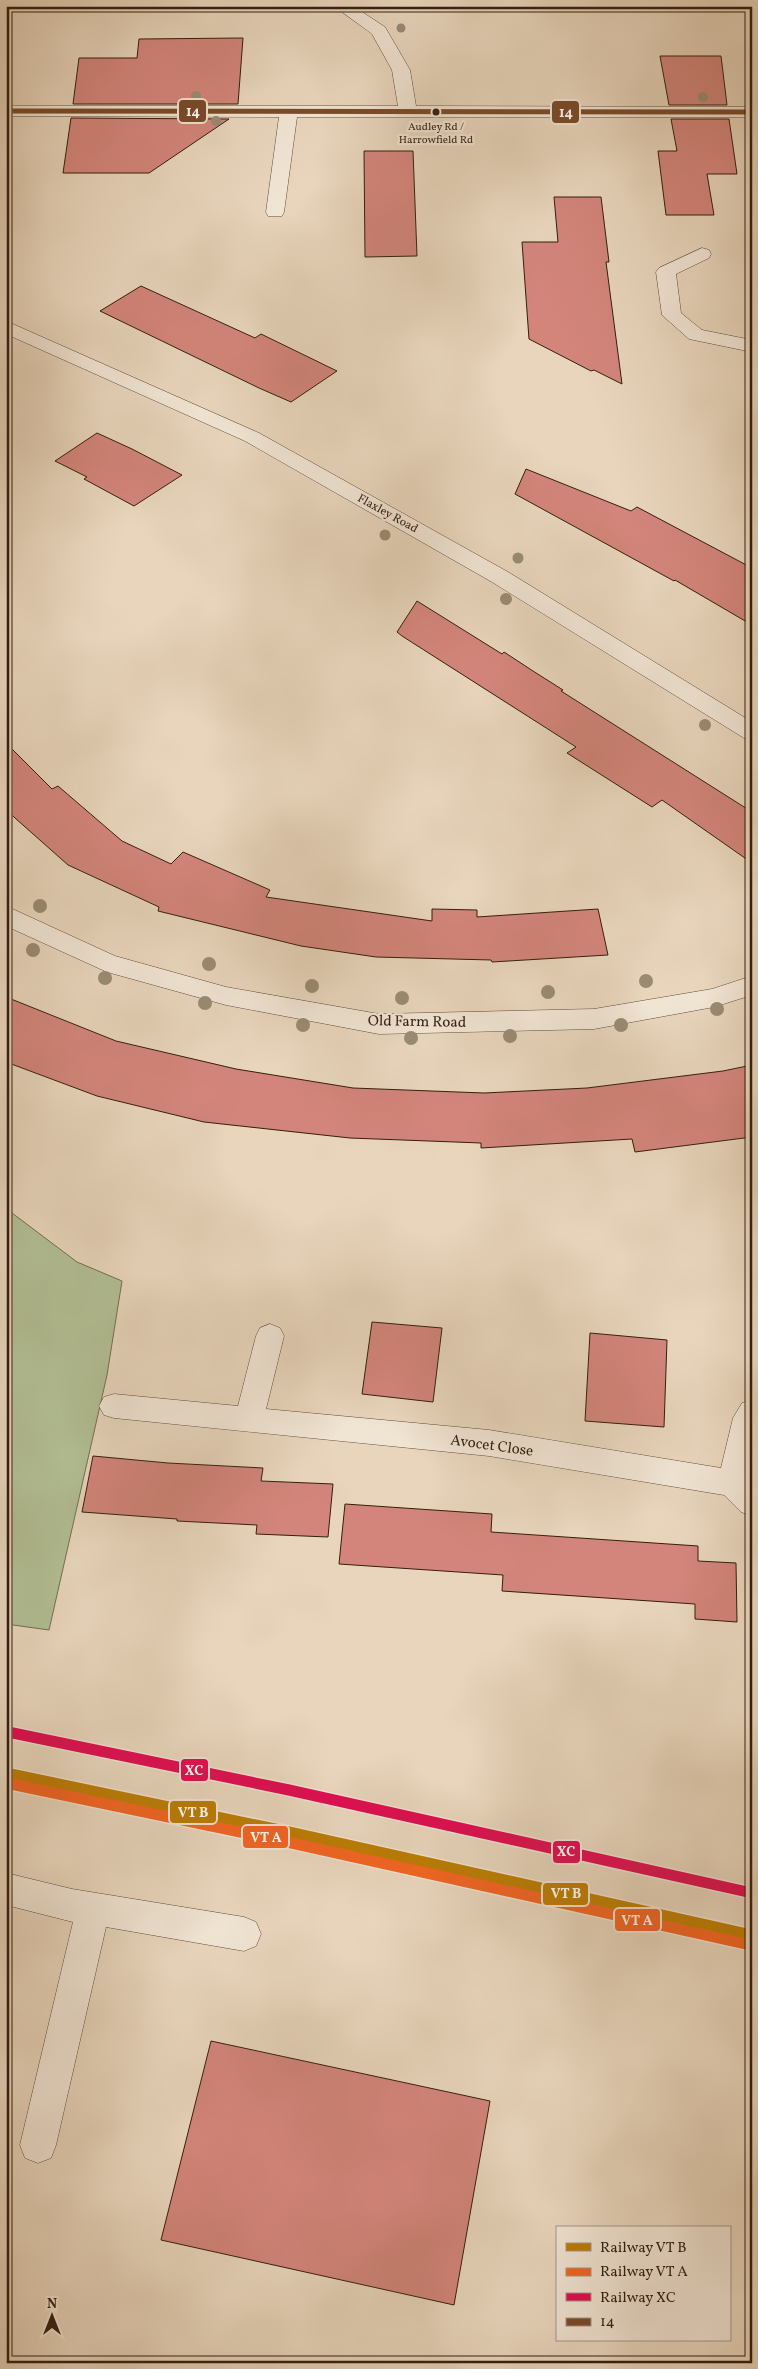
<svg xmlns="http://www.w3.org/2000/svg" width="758" height="2369" font-family="Vollkorn,serif">
<style>
.green{fill:#b2be94;stroke:#726e52}
.building{fill:#d3857b;stroke:#331e0f}
.lines{fill:none;stroke-linecap:round;stroke-linejoin:round}
.minor-casing{stroke:#604c3a;stroke-width:1}
.minor{fill:#f0e4d3;fill-rule:evenodd}
.bus-1-casing{stroke:#f0e4d3;stroke-width:8}
.bus-1{stroke:#7a4b2a;stroke-width:5}
.rail-1-casing{stroke:#f0e4d3;stroke-width:14}
.rail-2-casing{stroke:#f0e4d3;stroke-width:14}
.rail-3-casing{stroke:#f0e4d3;stroke-width:14}
.rail-1{stroke:#bc7d04;stroke-width:11}
.rail-2{stroke:#f26522;stroke-width:11}
.rail-3{stroke:#df0d52;stroke-width:11}
.tree{fill:#998b73}
.bus-dot{fill:#331e0f;stroke:#f0e4d3;stroke-width:2}
.labels{text-anchor:middle;stroke-width:4.5;stroke-linejoin:round;paint-order:stroke}
.far-bus-label{font-size:11px;fill:#331e0f;stroke:#f0e4d3}
.far-street-label{font-size:12px;fill:#331e0f;stroke:#f0e4d3}
.street-label{font-size:15px;fill:#331e0f;stroke:#f0e4d3}
.line-badge{stroke:#f0e4d3;stroke-width:2}
.badge-label{font-size:14px;text-anchor:middle;font-weight:bold;fill:#fff}
</style>
<rect width="100%" height="100%" fill="#e8d5bc"/>
<filter id="stains"><feTurbulence type="fractalNoise" baseFrequency=".004" numOctaves="4"/><feColorMatrix values="0 0 0 0 .2 0 0 0 0 .09 0 0 0 0 .02 0 0 0 .5 -.17"/></filter>
<radialGradient id="worn" r=".72"><stop offset=".6" stop-color="#630" stop-opacity="0"/><stop offset="1" stop-color="#630" stop-opacity=".3"/></radialGradient>
<!-- green -->
<polygon class="green" points="6,1212 12,1213 77,1262 122,1281 107,1375 49,1630 6,1624"/>
<!-- building -->
<g class="building">
<polygon points="243,38 238,104 73,104 79,58 137,58 139,39"/>
<polygon points="660,56 721,56 727,105 669,105"/>
<polygon points="71,118 229,119 149,173 63,173"/>
<polygon points="671,119 729,119 737,174 707,174 714,215 666,215 658,151 677,151"/>
<polygon points="364,151 413,151 417,256 365,257"/>
<polygon points="554,197 601,197 609,262 606,262 622,384 594,370 591,371 529,339 522,242 558,242"/>
<polygon points="141,286 255,338 261,334 337,371 291,402 259,388 100,311"/>
<polygon points="97,433 132,449 182,475 134,506 84,479 87,477 55,461"/>
<polygon points="526,469 631,511 637,507 752,568 752,625 675,580 674,581 515,494"/>
<polygon points="417,601 502,654 504,652 533,671 563,690 561,691 752,812 752,863 662,800 652,807 567,753 576,747 402,636 397,632"/>
<polygon points="6,743 52,789 58,786 122,841 171,864 183,852 270,890 266,897 432,921 432,909 477,910 477,917 598,909 608,955 492,962 491,960 376,957 301,946 158,911 159,907 68,865 6,810"/>
<polygon points="6,997 116,1041 236,1069 353,1088 484,1093 587,1088 723,1071 752,1065 752,1137 635,1152 632,1139 481,1148 481,1143 350,1138 204,1122 97,1096 6,1062"/>
<polygon points="372,1322 442,1328 433,1402 362,1394"/>
<polygon points="590,1333 667,1340 664,1427 585,1421"/>
<polygon points="93,1456 168,1463 263,1468 261,1481 333,1484 328,1537 256,1534 257,1525 177,1521 177,1519 82,1512"/>
<polygon points="345,1504 492,1514 491,1532 698,1546 698,1561 736,1563 737,1622 695,1619 695,1604 502,1591 503,1575 339,1564"/>
<polygon points="211,2041 490,2101 454,2305 161,2240"/>
</g>
<g class="lines">
<defs>
<g id="minor">
<polygon points="334,6 353,6 385,27 410,70 416,106 752,107 752,117 297,117 284,212 282,216 268,216 266,212 279,117 6,116 6,106 398,106 392,70 372,34"/>
<polygon points="702,248 709,250 711,254 709,258 676,274 681,313 702,330 752,340 752,352 689,339 662,315 656,272 659,268"/>
<polygon points="6,321 259,433 508,572 752,722 752,741 744,738 492,582 245,441 6,334"/>
<polygon points="6,906 115,956 226,987 379,1014 594,1009 712,989 752,976 752,995 714,1007 594,1029 379,1034 226,1005 107,972 6,926"/>
<polygon points="270,1324 280,1328 284,1336 266,1409 489,1430 721,1468 733,1418 742,1403 752,1400 752,1464 748,1479 752,1483 752,1516 741,1512 724,1495 489,1456 114,1418 104,1415 99,1406 104,1397 114,1394 238,1406 256,1336 260,1328"/>
<polygon points="6,1873 72,1889 244,1917 256,1922 261,1934 256,1946 244,1951 106,1927 56,2145 51,2158 38,2163 25,2158 20,2145 73,1922 6,1905"/>
</g>
</defs>
<!-- minor casing -->
<use href="#minor" class="minor-casing"/>
<!-- minor -->
<use href="#minor" class="minor"/>
<defs>
<polyline id="bus-1" points="6,111 752,112"/>
</defs>
<!-- bus-1 casing -->
<use href="#bus-1" class="bus-1-casing"/>
<!-- bus-1 -->
<use href="#bus-1" class="bus-1"/>
<defs>
<polyline id="rail-1" points="6,1773 280,1830 752,1935"/>
<polyline id="rail-2" points="6,1783 278,1840 750,1945"/>
<polyline id="rail-3" points="8,1732 289,1790 752,1893"/>
</defs>
<!-- rail-1 casing -->
<use href="#rail-1" class="rail-1-casing"/>
<!-- rail-2 casing -->
<use href="#rail-2" class="rail-2-casing"/>
<!-- rail-3 casing -->
<use href="#rail-3" class="rail-3-casing"/>
<!-- rail-1 -->
<use href="#rail-1" class="rail-1"/>
<!-- rail-2 -->
<use href="#rail-2" class="rail-2"/>
<!-- rail-3 -->
<use href="#rail-3" class="rail-3"/>
</g>
<!-- trees -->
<g class="tree">
<circle cx="401" cy="28" r="4.5"/>
<circle cx="196" cy="96" r="5"/>
<circle cx="703" cy="97" r="5"/>
<circle cx="216" cy="121" r="5"/>
<circle cx="385" cy="535" r="5.5"/>
<circle cx="518" cy="558" r="5.5"/>
<circle cx="506" cy="599" r="6"/>
<circle cx="705" cy="725" r="6"/>
<circle cx="40" cy="906" r="7"/>
<circle cx="33" cy="950" r="7"/>
<circle cx="209" cy="964" r="7"/>
<circle cx="105" cy="978" r="7"/>
<circle cx="646" cy="981" r="7"/>
<circle cx="312" cy="986" r="7"/>
<circle cx="548" cy="992" r="7"/>
<circle cx="402" cy="998" r="7"/>
<circle cx="205" cy="1003" r="7"/>
<circle cx="717" cy="1009" r="7"/>
<circle cx="303" cy="1025" r="7"/>
<circle cx="621" cy="1025" r="7"/>
<circle cx="510" cy="1036" r="7"/>
<circle cx="411" cy="1038" r="7"/>
</g>
<!-- markers -->
<circle class="bus-dot" cx="436" cy="112" r="4.5"/>
<g class="labels">
<!-- far-bus labels -->
<g class="far-bus-label">
<text x="436" y="130">Audley Rd /<tspan x="436" dy="13">Harrowfield Rd</tspan></text>
</g>
<!-- far-street labels -->
<g class="far-street-label">
<text transform="translate(388 513) rotate(29)" y="4">Flaxley Road</text>
</g>
<!-- street labels -->
<g class="street-label">
<text transform="translate(417 1021) rotate(1)" y="5">Old Farm Road</text>
<text transform="translate(492 1445) rotate(8)" y="5">Avocet Close</text>
</g>
</g>
<g class="line-badge">
<rect x="178" y="99" width="29" height="24" rx="5" fill="#7a4b2a"/>
<rect x="551" y="100" width="29" height="24" rx="5" fill="#7a4b2a"/>
<rect x="180" y="1758" width="29" height="24" rx="5" fill="#df0d52"/>
<rect x="169" y="1800" width="48" height="24" rx="5" fill="#bc7d04"/>
<rect x="242" y="1825" width="47" height="24" rx="5" fill="#f26522"/>
<rect x="552" y="1840" width="29" height="24" rx="5" fill="#df0d52"/>
<rect x="542" y="1882" width="47" height="24" rx="5" fill="#bc7d04"/>
<rect x="614" y="1908" width="47" height="24" rx="5" fill="#f26522"/>
</g>
<g class="badge-label">
<text x="193" y="116">14</text>
<text x="566" y="117">14</text>
<text x="194" y="1775">XC</text>
<text x="193" y="1817">VT B</text>
<text x="266" y="1842">VT A</text>
<text x="566" y="1856">XC</text>
<text x="566" y="1898">VT B</text>
<text x="637" y="1925">VT A</text>
</g>
<!-- margin -->
<rect width="758" height="2369" fill="none" stroke="#e8d5bc" stroke-width="25"/>
<rect x="8" y="8" width="743" height="2354" fill="none" stroke="#331e0f" stroke-width="2.5"/>
<rect x="12" y="12" width="733" height="2344" fill="none" stroke="#331e0f"/>
<!-- legend -->
<rect x="556" y="2226" width="175" height="115" fill="#f0e4d3" stroke="#a49585"/>
<rect x="566" y="2243" width="25" height="8" fill="#bc7d04" stroke="#a49585"/>
<text x="600" y="2252" font-size="15" fill="#331e0f">Railway VT B</text>
<rect x="566" y="2268" width="25" height="8" fill="#f26522" stroke="#a49585"/>
<text x="600" y="2276" font-size="15" fill="#331e0f">Railway VT A</text>
<rect x="566" y="2293" width="25" height="8" fill="#df0d52" stroke="#a49585"/>
<text x="600" y="2302" font-size="15" fill="#331e0f">Railway XC</text>
<rect x="566" y="2318" width="25" height="8" fill="#7a4b2a" stroke="#a49585"/>
<text x="600" y="2326" font-size="15" fill="#331e0f">14</text>
<!-- north arrow -->
<g transform="translate(52 2316)" stroke="#f0e4d3" stroke-width="4" paint-order="stroke">
<path d="M0-4L9 19L0 12L-9 19Z" fill="#331e0f"/>
<text y="-8" font-size="14" font-weight="bold" text-anchor="middle" fill="#331e0f">N</text>
</g>
<rect width="100%" height="100%" filter="url(#stains)"/>
<rect width="100%" height="100%" fill="url(#worn)"/>
</svg>
